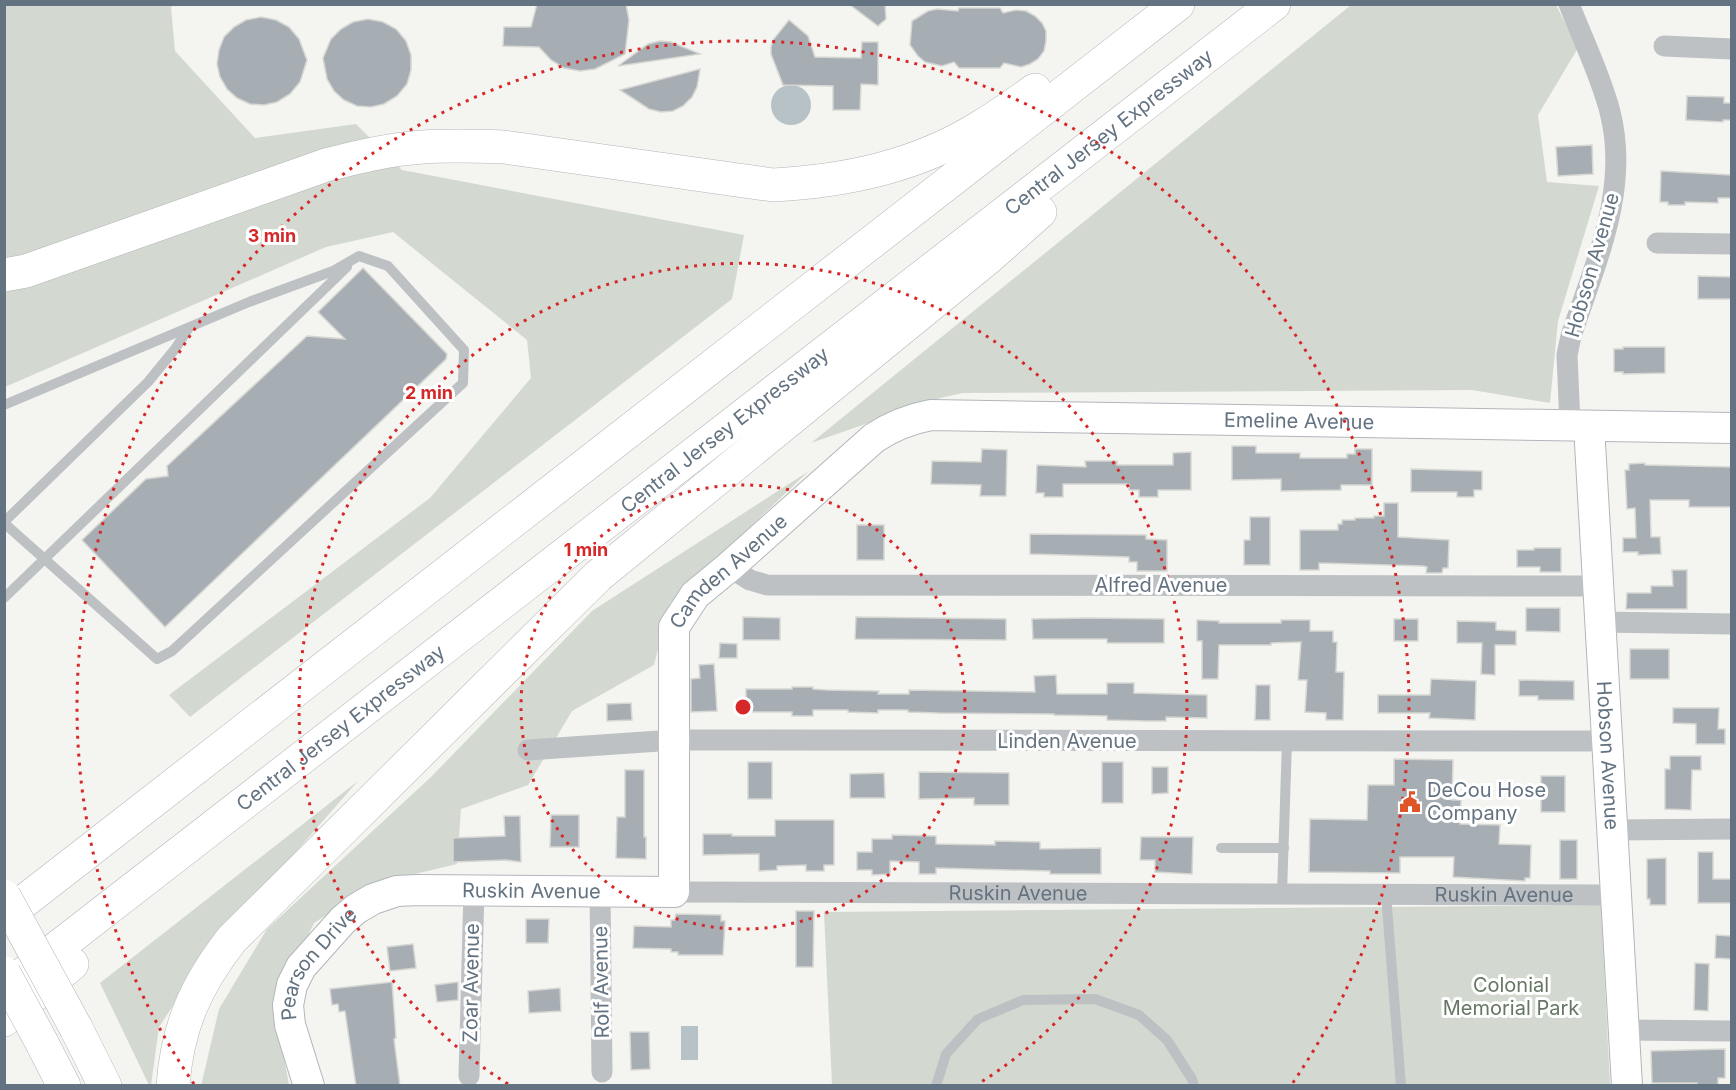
<svg xmlns="http://www.w3.org/2000/svg" width="1736" height="1090" font-family="Inter,sans-serif">
<style>
.green{fill:#d3d9d0}
.water{fill:#b7c2c7}
.building{fill:#a7aeb3;stroke:#d6d6d3;stroke-width:1.5}
.lines{fill:none;stroke-linecap:round;stroke-linejoin:round}
.secondary-casing{stroke:#b2b6bb;stroke-width:32}
.highway-casing{stroke:#b2b5b8;stroke-width:34}
.lane{stroke:#bdc1c4;stroke-width:10}
.street{stroke:#bdc1c4;stroke-width:21}
.secondary{stroke:#fff;stroke-width:30}
.highway{stroke:#fff;stroke-width:33}
.highway-bridge-casing{stroke:#b2b5b8;stroke-width:34;stroke-linecap:butt}
.highway-bridge{stroke:#fff;stroke-width:33}
.ring{fill:none;stroke:#d62828;stroke-width:3;stroke-dasharray:3 6}
.labels{text-anchor:middle;stroke-width:6;stroke-linejoin:round;paint-order:stroke}
.street-label{font-size:20px;fill:#647381;stroke:#fff}
.poi-label{font-size:20px;fill:#647381;stroke:#fff;text-anchor:start}
.park-label{font-size:20px;fill:#667863;stroke:#fff}
.centre{fill:#d62828;stroke:#fff;stroke-width:3}
.ring-label{font-size:18px;text-anchor:middle;font-weight:bold;fill:#d62828;stroke:#fff;stroke-width:6;stroke-linejoin:round;paint-order:stroke}
</style>
<rect width="100%" height="100%" fill="#f4f4f0"/>
<!-- green -->
<g class="green">
<polygon points="5,5 176,5 171,7 175,51 255,138 356,124 402,170 744,235 732,299 190,717 169,695 430,498 531,378 527,340 393,232 326,247 5,387"/>
<polygon points="1351,5 1556,5 1578,48 1538,115 1547,182 1599,186 1558,321 1550,403 1472,390 963,393 940,398 811,443"/>
<polygon points="809,471 670,603 654,665 572,711 528,785 461,809 457,864 377,883 314,923 284,985 282,1047 289,1085 201,1086 219,1009 267,929 432,776 592,611"/>
<polygon points="358,781 209,951 159,1027 151,1085 149,1085 100,983"/>
<polygon points="1601,905 1610,1085 832,1085 824,912"/>
</g>
<!-- water -->
<g class="water">
<circle cx="791" cy="105" r="20"/>
<rect x="681" y="1026" width="17" height="34"/>
</g>
<!-- building -->
<g class="building">
<polygon points="537,4 626,4 629,20 625,54 595,69 580,71 564,68 551,60 539,47 503,46 504,27 531,27"/>
<polygon points="849,4 885,4 886,19 878,26"/>
<polygon points="959,8 1000,8 1003,13 1016,10 1026,11 1035,16 1042,23 1046,31 1046,41 1044,51 1038,59 1030,64 1021,67 1004,63 1000,68 959,68 954,62 942,66 925,62 918,56 910,45 912,21 928,11 937,9 958,11"/>
<polygon points="261,17 276,20 289,27 299,39 307,60 300,82 290,94 277,102 264,105 250,104 237,98 227,89 220,77 217,64 219,50 224,37 234,27 246,20"/>
<polygon points="368,19 383,22 396,29 406,41 411,55 411,70 407,84 397,96 384,104 371,107 357,106 344,100 334,91 327,79 323,58 331,39 341,29 353,22"/>
<polygon points="789,20 808,36 815,57 861,58 862,42 878,42 878,85 861,84 860,110 833,110 833,86 783,85 771,54 771,47 773,40"/>
<polygon points="660,41 671,42 700,54 618,66 648,44"/>
<polygon points="700,69 697,87 692,97 683,106 673,111 661,112 649,109 620,90"/>
<polygon points="1687,96 1724,97 1724,103 1731,103 1731,120 1723,120 1723,122 1686,120"/>
<polygon points="1592,145 1593,174 1558,176 1556,147"/>
<polygon points="1661,171 1731,175 1731,198 1718,198 1718,203 1685,202 1685,205 1668,205 1668,202 1660,202"/>
<polygon points="363,268 447,354 446,359 165,627 82,540 146,479 168,476 167,466 307,336 345,339 318,312"/>
<polygon points="1698,276 1731,277 1731,299 1698,299"/>
<polygon points="1623,347 1665,347 1665,373 1623,374 1623,372 1614,372 1614,349 1623,349"/>
<polygon points="1232,446 1256,446 1256,453 1300,453 1300,458 1347,458 1347,454 1355,454 1355,449 1372,449 1372,485 1341,485 1341,490 1281,491 1281,479 1232,480"/>
<polygon points="982,449 1007,450 1006,496 980,496 981,485 931,484 932,461 981,462"/>
<polygon points="1191,452 1191,490 1158,490 1158,497 1139,497 1139,490 1129,490 1129,484 1063,484 1063,497 1044,497 1044,493 1036,493 1037,465 1086,467 1085,461 1117,461 1117,465 1173,465 1173,453"/>
<polygon points="1645,463 1645,465 1731,467 1731,507 1689,507 1689,500 1650,500 1651,537 1660,537 1661,554 1638,555 1638,552 1623,552 1623,538 1636,538 1635,508 1627,509 1625,470 1629,470 1629,464"/>
<polygon points="1411,469 1482,471 1482,490 1474,490 1474,497 1457,497 1457,492 1411,492"/>
<polygon points="1384,503 1398,503 1398,537 1449,540 1448,568 1443,568 1442,573 1426,573 1427,567 1423,566 1319,563 1319,570 1300,570 1300,530 1338,530 1338,524 1342,524 1342,520 1355,520 1355,518 1374,518 1374,516 1384,516"/>
<polygon points="1250,517 1270,517 1270,565 1244,565 1244,540 1250,540"/>
<rect x="857" y="525" width="27" height="35"/>
<polygon points="1030,534 1146,535 1146,539 1167,540 1167,571 1137,571 1137,562 1129,562 1129,557 1030,554"/>
<polygon points="1534,548 1561,548 1561,572 1540,572 1540,567 1517,567 1517,550 1534,550"/>
<polygon points="1672,570 1687,570 1687,609 1626,609 1627,593 1651,593 1651,586 1673,586"/>
<polygon points="1526,608 1560,608 1560,632 1526,631"/>
<polygon points="743,617 780,618 780,640 743,640"/>
<polygon points="856,617 1006,619 1006,640 855,639"/>
<polygon points="1087,618 1164,619 1164,643 1107,643 1107,639 1033,639 1032,619"/>
<rect x="1394" y="619" width="24" height="22"/>
<polygon points="1197,620 1219,621 1219,623 1281,623 1281,620 1310,620 1310,631 1333,631 1333,642 1337,642 1336,672 1344,672 1343,720 1326,720 1326,713 1305,712 1307,680 1298,680 1301,642 1271,643 1271,645 1219,645 1218,679 1202,679 1202,641 1197,641"/>
<polygon points="1457,621 1496,622 1496,630 1516,631 1516,645 1495,645 1495,675 1481,674 1482,643 1457,643"/>
<polygon points="720,643 737,644 737,658 719,658"/>
<rect x="1630" y="649" width="39" height="30"/>
<polygon points="714,664 717,711 691,712 691,679 700,678 699,665"/>
<polygon points="1056,675 1057,694 1107,694 1107,683 1134,683 1134,693 1207,695 1207,718 1166,717 1166,721 1147,721 1107,720 1107,716 1054,715 1054,714 938,713 908,712 908,710 878,710 878,713 848,712 848,710 813,710 813,716 792,716 792,712 746,712 746,689 792,689 792,687 813,687 813,689 827,690 879,691 878,694 909,694 909,690 1035,692 1034,676"/>
<polygon points="1431,679 1476,681 1475,720 1429,718 1430,713 1378,713 1378,695 1430,695"/>
<polygon points="1519,680 1574,681 1574,700 1538,700 1538,696 1519,696"/>
<polygon points="1256,685 1270,685 1270,720 1255,720"/>
<polygon points="631,703 632,720 607,721 607,704"/>
<polygon points="1673,708 1719,708 1718,729 1725,729 1725,744 1696,744 1696,724 1673,723"/>
<polygon points="1670,756 1701,756 1701,770 1692,770 1691,810 1665,809 1665,769 1670,769"/>
<polygon points="1394,759 1453,760 1452,800 1461,800 1460,824 1500,825 1499,844 1531,845 1530,878 1525,878 1525,881 1453,877 1454,857 1400,857 1400,873 1309,872 1310,819 1367,820 1368,785 1394,785"/>
<rect x="748" y="762" width="24" height="37"/>
<rect x="1102" y="762" width="21" height="41"/>
<polygon points="1152,767 1168,767 1168,793 1152,794"/>
<polygon points="625,770 644,770 644,837 646,837 646,859 616,858 617,817 625,817"/>
<polygon points="919,772 1009,773 1009,805 974,805 974,798 919,799"/>
<polygon points="884,773 885,798 850,798 850,774"/>
<rect x="1541" y="776" width="24" height="36"/>
<polygon points="551,815 579,815 579,847 550,847"/>
<polygon points="504,816 520,816 521,862 505,860 453,862 453,838 505,836"/>
<polygon points="775,820 834,820 834,865 824,865 824,871 806,871 806,865 777,866 777,870 759,871 759,854 703,855 703,834 732,834 732,836 775,836"/>
<polygon points="892,835 936,836 936,844 995,845 995,841 1040,842 1040,849 1101,848 1101,874 1050,874 1050,871 936,868 936,874 919,874 919,862 890,861 890,874 872,875 872,870 857,870 857,852 872,852 872,839 892,839"/>
<polygon points="1141,837 1193,837 1192,874 1155,872 1155,860 1140,860"/>
<rect x="1560" y="840" width="17" height="39"/>
<polygon points="1698,852 1713,852 1713,879 1731,879 1731,903 1698,903"/>
<polygon points="1666,858 1666,905 1650,905 1650,899 1647,899 1647,859"/>
<polygon points="796,911 814,911 813,967 796,967"/>
<polygon points="676,914 721,915 721,921 725,921 723,955 678,955 678,952 671,952 671,949 633,948 634,926 671,927 671,920 675,920"/>
<polygon points="526,919 549,919 548,943 526,943"/>
<polygon points="1716,935 1731,936 1731,959 1715,958"/>
<polygon points="413,944 416,968 390,971 387,947"/>
<polygon points="1695,963 1709,964 1708,1011 1694,1010"/>
<polygon points="392,982 396,1038 394,1039 400,1086 356,1086 345,1011 339,1012 338,1004 332,1005 330,989"/>
<polygon points="458,982 458,1000 437,1002 435,985"/>
<polygon points="560,988 561,1011 529,1013 528,991"/>
<polygon points="630,1032 649,1032 650,1069 631,1070"/>
<polygon points="1725,1049 1725,1078 1718,1078 1718,1086 1697,1086 1697,1083 1652,1083 1651,1051"/>
</g>
<g class="lines">
<defs>
<g id="secondary">
<path id="s2" d="M1589,426L1627,1086"/>
<path id="s3" d="M309,1086L290,1025L288,1005L292,985L301,967L343,920L356,909L373,899L397,891L418,890L674,892V627L695,595L729,567L874,438C892,426 910,419 931,415L1732,428"/>
</g>
<g id="highway">
<path d="M4,275L26,271L326,165C358,157 390,149 423,147C450,145 477,146 504,147L773,185C847,181 918,166 982,126C1000,115 1018,102 1035,90"/>
<polyline points="4,917 1178,4"/>
<path id="s4" d="M4,989L1274,4"/>
<polyline points="4,1020 72,964"/>
<polyline points="76,1028 105,1086"/>
<polyline points="42,1043 64,1086"/>
<path d="M173,1086C177,1027 196,985 232,939L598,576L988,258L1040,212"/>
</g>
</defs>
<!-- secondary casing -->
<use href="#secondary" class="secondary-casing"/>
<!-- highway casing -->
<use href="#highway" class="highway-casing"/>
<!-- lane -->
<g class="lane">
<polyline points="4,405 249,302 333,271 359,256 388,266 464,350 463,383 172,651 157,659 4,523"/>
<polyline points="4,522 148,382 175,349 188,329"/>
<polyline points="4,598 347,267"/>
<polyline points="1221,848 1284,848"/>
<polyline points="1282,893 1287,741"/>
<polyline points="1386,894 1401,1086"/>
<polyline points="936,1086 946,1054 978,1019 1023,1000 1095,999 1139,1015 1167,1040 1192,1079 1194,1086"/>
</g>
<!-- street -->
<g class="street">
<path d="M1569,4C1583,40 1601,76 1610,112C1630,190 1595,263 1571,336L1567,355L1570,425"/>
<polyline points="1664,46 1732,49"/>
<polyline points="1657,243 1732,244"/>
<polyline points="729,567 750,580 767,585 1598,586"/>
<polyline points="1600,622 1732,624"/>
<polyline points="528,750 674,740 1607,741"/>
<polyline points="1612,830 1732,829"/>
<polyline points="600,891 602,1072"/>
<path id="s1" d="M674,892L1616,895"/>
<polyline points="1623,1030 1732,1031"/>
<polyline points="469,1076 474,890"/>
</g>
<!-- secondary -->
<use href="#secondary" class="secondary"/>
<!-- highway -->
<use href="#highway" class="highway"/>
<defs>
<g id="highway-bridge">
<polyline points="4,896 76,1028"/>
<polyline points="4,973 42,1043"/>
</g>
</defs>
<!-- highway-bridge casing -->
<use href="#highway-bridge" class="highway-bridge-casing"/>
<!-- highway-bridge -->
<use href="#highway-bridge" class="highway-bridge"/>
</g>
<!-- distance rings -->
<g class="ring">
<circle cx="743" cy="707" r="222"/>
<path d="M508 1084A444 444 0 1 1 978 1084"/>
<path d="M194 1084A666 666 0 1 1 1292 1084"/>
</g>
<!-- icons -->
<defs>
<symbol id="civic-bare" viewBox="-9 -9 18 18"><path d="M-.6-6.5H3V-4.5H.6V-3L4-1V1h2V6H-6V1h2V-1L-.6-3ZM-1.2 2.5V6h2.4V2.5Z" fill="#de5627" stroke="#fff" stroke-width="2.5" paint-order="stroke"/></symbol>
</defs>
<g fill-rule="evenodd">
<use href="#civic-bare" x="1395" y="787" width="30" height="30"/>
</g>
<g class="labels">
<!-- street labels -->
<g class="street-label">
<text dy="7" stroke="none"><textPath href="#s4" startOffset="1398">Central Jersey Expressway</textPath></text>
<text transform="translate(1592 265) rotate(-74)" y="7">Hobson Avenue</text>
<text dy="7" stroke="none"><textPath href="#s3" startOffset="1498">Emeline Avenue</textPath></text>
<text dy="7" stroke="none"><textPath href="#s4" startOffset="912">Central Jersey Expressway</textPath></text>
<text dy="7" stroke="none"><textPath href="#s3" startOffset="870">Camden Avenue</textPath></text>
<text x="1161" y="592">Alfred Avenue</text>
<text dy="7" stroke="none"><textPath href="#s4" startOffset="426">Central Jersey Expressway</textPath></text>
<text x="1067" y="748">Linden Avenue</text>
<text dy="7" stroke="none"><textPath href="#s2" startOffset="330">Hobson Avenue</textPath></text>
<text dy="7" stroke="none"><textPath href="#s3" startOffset="384">Ruskin Avenue</textPath></text>
<text dy="7" stroke="none"><textPath href="#s1" startOffset="344">Ruskin Avenue</textPath></text>
<text dy="7" stroke="none"><textPath href="#s1" startOffset="830">Ruskin Avenue</textPath></text>
<text dy="7" stroke="none"><textPath href="#s3" startOffset="135">Pearson Drive</textPath></text>
<text transform="translate(601 982) rotate(-91)" y="7">Rolf Avenue</text>
<text transform="translate(471 983) rotate(-89)" y="7">Zoar Avenue</text>
</g>
<!-- poi labels -->
<g class="poi-label">
<text x="1427" y="797">DeCou Hose<tspan x="1427" dy="23">Company</tspan></text>
</g>
<!-- park labels -->
<g class="park-label">
<text x="1511" y="992">Colonial<tspan x="1511" dy="23">Memorial Park</tspan></text>
</g>
</g>
<circle cx="743" cy="707" r="9" class="centre"/>
<g class="ring-label">
<text x="272" y="242">3 min</text>
<text x="429" y="399">2 min</text>
<text x="586" y="556">1 min</text>
</g>
<!-- border -->
<rect width="1736" height="1090" fill="none" stroke="#647381" stroke-width="12"/>
</svg>
